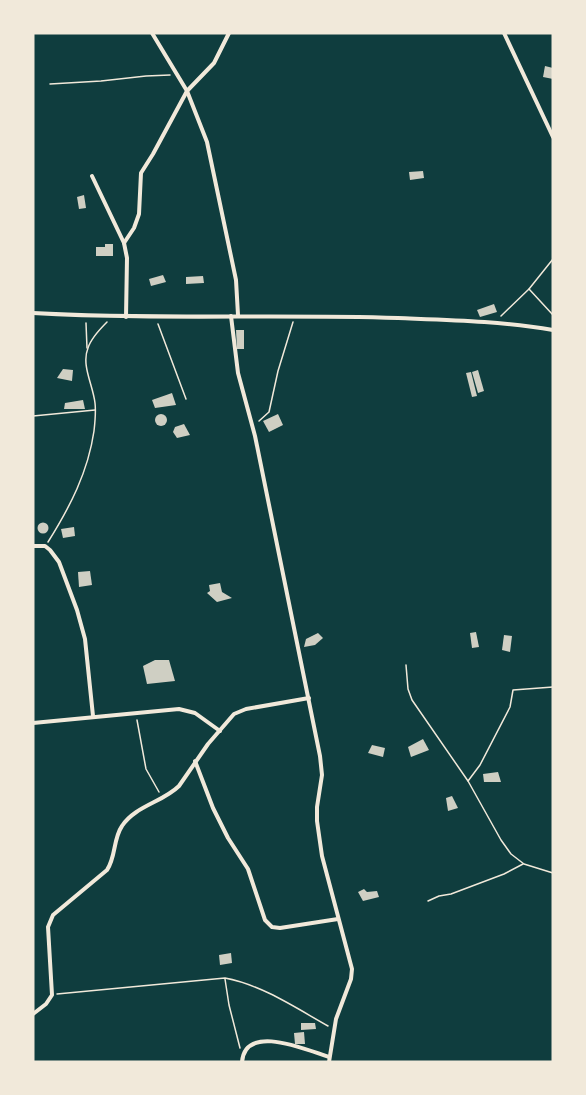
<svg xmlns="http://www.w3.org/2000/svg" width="586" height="1095" font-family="'Titillium Web',sans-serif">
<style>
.building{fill:#cfcfc3}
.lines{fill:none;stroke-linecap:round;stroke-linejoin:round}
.path{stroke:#f1e9da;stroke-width:1.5}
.minor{stroke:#f1e9da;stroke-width:4}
</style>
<rect width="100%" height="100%" fill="#0f3d3e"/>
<!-- building -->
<g class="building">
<polygon points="545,66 553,68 553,79 543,77"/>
<polygon points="423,171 424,178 410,180 409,172"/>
<polygon points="84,195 86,208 79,209 77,197"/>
<polygon points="105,244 113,244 113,256 96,256 96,247 105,247"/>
<polygon points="163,275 166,282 151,286 149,279"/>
<polygon points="203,276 204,283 186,284 186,277"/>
<polygon points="494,304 497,312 480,317 477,310"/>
<polygon points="236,330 244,330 244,349 237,349"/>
<polygon points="63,369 73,370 72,381 57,378"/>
<polygon points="478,370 484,391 478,393 472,372"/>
<polygon points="471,372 477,396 472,397 466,373"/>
<polygon points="172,393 176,405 155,408 152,400"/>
<polygon points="83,400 85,409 64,409 65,403"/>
<polygon points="278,414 283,425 269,432 263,421"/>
<circle cx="161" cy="420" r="6"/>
<polygon points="184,424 190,435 177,438 173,432 175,427"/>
<circle cx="43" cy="528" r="5.5"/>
<polygon points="74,527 75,536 63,538 61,529"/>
<polygon points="90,571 92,585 79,587 78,572"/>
<polygon points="220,583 222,592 232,598 217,602 207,593 210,591 209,585"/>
<polygon points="476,632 479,647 472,648 470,633"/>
<polygon points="318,633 323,638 315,645 304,647 306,639"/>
<polygon points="504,635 512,636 510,652 502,650"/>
<polygon points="155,660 169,660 175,681 147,684 143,666"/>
<polygon points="423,739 429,750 411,757 408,747"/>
<polygon points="372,745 385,748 383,757 368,753"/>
<polygon points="498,772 501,782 484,782 483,774"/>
<polygon points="452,796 458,808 448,811 446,798"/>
<polygon points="364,889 367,892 377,891 379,897 363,901 358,892"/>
<polygon points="231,953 232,963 220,965 219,955"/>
<polygon points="301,1023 315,1023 316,1029 301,1030"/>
<polygon points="304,1032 305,1044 295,1044 294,1033"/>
</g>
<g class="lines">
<!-- path -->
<g class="path">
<polyline points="50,84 101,81 146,76 170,75"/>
<polyline points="529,289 553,315"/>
<polyline points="501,316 529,289 553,259"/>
<polyline points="86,323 87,348"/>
<polyline points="158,324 186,399"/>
<polyline points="33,416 95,410"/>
<polyline points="259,421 269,412 278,371 293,322"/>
<path d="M48,542C70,507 88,472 94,431C95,422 96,411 95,403C93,385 81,365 88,348C91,338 100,329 107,322"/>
<polyline points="406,665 408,689 412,700 468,781 501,840 511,854 524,864 553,873"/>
<polyline points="137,720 146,769 159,792"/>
<polyline points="468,781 480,765 510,707 513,690 553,687"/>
<polyline points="428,901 439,896 451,894 504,874 523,864"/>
<polyline points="225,979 229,1005 240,1048"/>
<path d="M57,994L225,978C262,985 296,1008 328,1026"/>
</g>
<!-- minor -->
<g class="minor">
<polyline points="152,33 187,91 207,142 236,280 238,315"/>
<polyline points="504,33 553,137"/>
<polyline points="92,176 124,243 127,258 126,317"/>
<polyline points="124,243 134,228 139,214 141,173 153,154 187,91 214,63 229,33"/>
<path d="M33,313C155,320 276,314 398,318C450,320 502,321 553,330"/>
<polyline points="231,316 238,373 255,436 320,756 322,775 317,807 317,821 322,856 352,969 351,979 336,1019 329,1062"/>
<polyline points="33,546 45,546 50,550 59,562 77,610 85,639 93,716"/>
<polyline points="33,723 179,709 195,713 220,731"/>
<polyline points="195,761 213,808 228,838 248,869 265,920 272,927 280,928 338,919"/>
<path d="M33,1014L46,1004L52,995L48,927L53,915L107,870C116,857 113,839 122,826C135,806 163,802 179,786L208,744L234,714L246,709L309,698"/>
<path d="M242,1062C245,1022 309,1051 329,1057"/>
</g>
</g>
<!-- border -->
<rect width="586" height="1095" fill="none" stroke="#f1e9da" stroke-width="69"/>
</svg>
